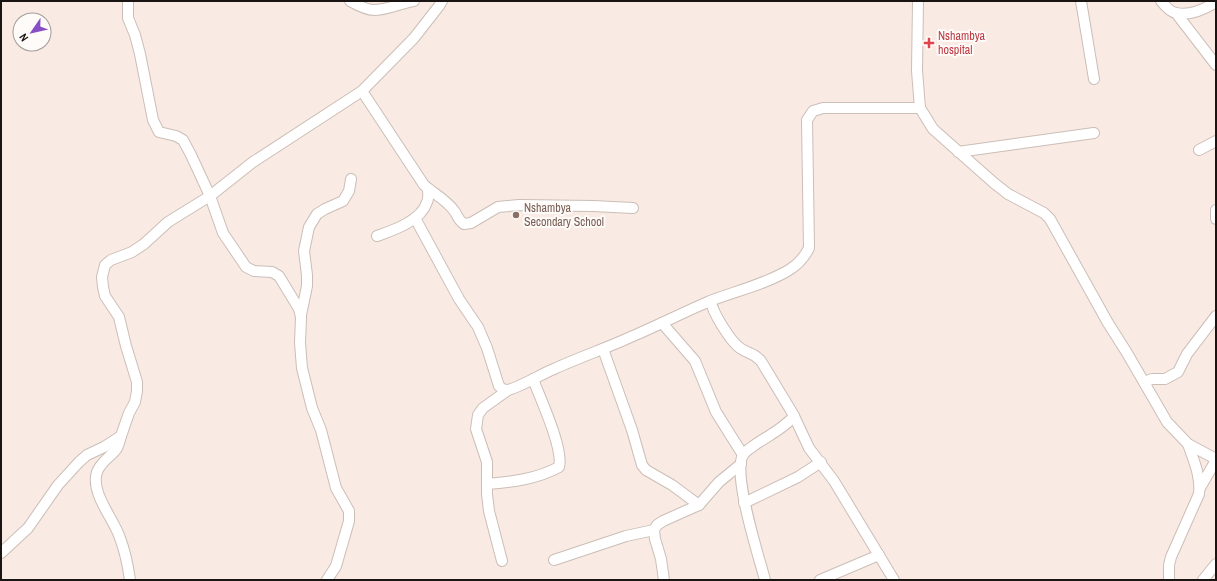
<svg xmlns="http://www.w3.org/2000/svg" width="1217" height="581" font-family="'Archivo Narrow',sans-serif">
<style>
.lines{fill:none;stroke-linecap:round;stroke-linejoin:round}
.minor-casing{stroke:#cbbeb7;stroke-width:12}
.minor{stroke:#fff;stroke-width:10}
.health-dot{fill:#e0444e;stroke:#fefbf9;stroke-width:1.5}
.education-dot{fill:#8d6e63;stroke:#fefbf9;stroke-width:1.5}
.labels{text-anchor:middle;stroke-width:4;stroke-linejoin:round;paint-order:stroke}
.health-label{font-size:12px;fill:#be3a42;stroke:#fefbf9;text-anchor:start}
.education-label{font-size:12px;fill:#785e54;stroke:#fefbf9;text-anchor:start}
</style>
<rect width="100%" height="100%" fill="#f9ebe3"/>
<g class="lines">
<defs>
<g id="minor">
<polyline points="128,1 128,18 135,35 140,54 153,120 159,132 176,136 183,140 191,155 210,196 223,233 246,267 254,271 272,272 279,276 299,309 301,317 300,343 302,368 312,408 321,430 336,488 349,511 349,521 336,566 327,580"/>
<path d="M350,1C357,5 366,10 374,10C387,10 400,3 414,1"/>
<polyline points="918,1 917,71 920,108 933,129 994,183 1008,194 1044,213 1050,219 1108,323 1127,353 1167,422 1188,444 1216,459"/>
<polyline points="1081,1 1094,79"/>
<path d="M1161,1C1165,6 1170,12 1176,13C1190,16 1205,9 1216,2"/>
<polyline points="1176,13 1216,65"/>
<path d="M362,91L424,185C434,194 447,200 455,212C458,217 459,221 464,224L471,223L498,207L519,205L593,206L633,208"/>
<polyline points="1199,150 1216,141"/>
<polyline points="958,152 1094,133"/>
<polyline points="1216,210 1216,219"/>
<path d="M415,218L459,299L478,327L487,348L499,386C501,388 503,390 507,390C517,389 543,373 554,369C580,357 607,348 633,336C659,325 684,312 710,301C736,291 766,284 789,270C799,264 804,258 809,248L807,120L813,111L823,108H920"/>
<path d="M377,236C394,230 421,221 427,202C429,198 428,193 428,189"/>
<path d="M711,301C712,312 731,342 740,348C748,354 753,352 761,361L793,414L794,416C784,429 765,437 752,447C749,449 745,452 743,455C732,474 759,557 765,580"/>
<polyline points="301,315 307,286 307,275 304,251 309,227 317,214 325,209 343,201 349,191 351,179"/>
<polyline points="662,323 695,361 716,412 743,455"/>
<polyline points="603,349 632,430 642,465 646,470 672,485 699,505"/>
<polyline points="1144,382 1152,379 1165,379 1178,372 1187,354 1216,316"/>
<polyline points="794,416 809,448 834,481 894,580"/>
<path d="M121,436C120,440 119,444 117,448C112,456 101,461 97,472C90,493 114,519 120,538C125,551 128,566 130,580"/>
<path d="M487,484C512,482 537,479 559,467C564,449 540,398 533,379"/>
<polyline points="1200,488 1216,460"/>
<polyline points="744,503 798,477 821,462"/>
<polyline points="1,553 28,528 58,485 79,462 87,455 104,447 121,436 129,413 135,402 137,391 137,382 126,346 119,317 105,296 103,287 102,277 105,265 111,260 132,252 144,244 168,222 210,196 253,162 362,91 414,38 439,6 442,1"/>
<polyline points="554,560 626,536 654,530"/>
<polyline points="502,561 489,511 487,494 487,462 476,429 478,415 483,408 508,390"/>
<polyline points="664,580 661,559 655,539 654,530 657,525 663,521 699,505 719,482 741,464"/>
<polyline points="820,580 879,555"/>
<path d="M1169,580V565L1171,557L1199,494C1201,477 1194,461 1188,444"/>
<polyline points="1203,580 1216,564"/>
</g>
</defs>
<!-- minor casing -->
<use href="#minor" class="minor-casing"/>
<!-- minor -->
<use href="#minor" class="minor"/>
</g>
<!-- markers -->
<path class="health-dot" d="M927 37h4v4h4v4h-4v4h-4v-4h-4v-4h4z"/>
<circle class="education-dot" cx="516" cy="215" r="4"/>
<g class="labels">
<!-- health labels -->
<g class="health-label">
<text x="938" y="40">Nshambya<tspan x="938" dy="14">hospital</tspan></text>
</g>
<!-- education labels -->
<g class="education-label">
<text x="524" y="212">Nshambya<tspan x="524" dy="14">Secondary School</tspan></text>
</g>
</g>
<!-- border -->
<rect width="1217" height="581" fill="none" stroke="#1a1512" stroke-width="4"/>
<!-- north arrow -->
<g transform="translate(32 32) rotate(236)"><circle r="19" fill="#fefbf9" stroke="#a39f9d"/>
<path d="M0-3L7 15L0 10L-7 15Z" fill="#874ec5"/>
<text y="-6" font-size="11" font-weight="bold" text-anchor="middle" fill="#1a1512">N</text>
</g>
</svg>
